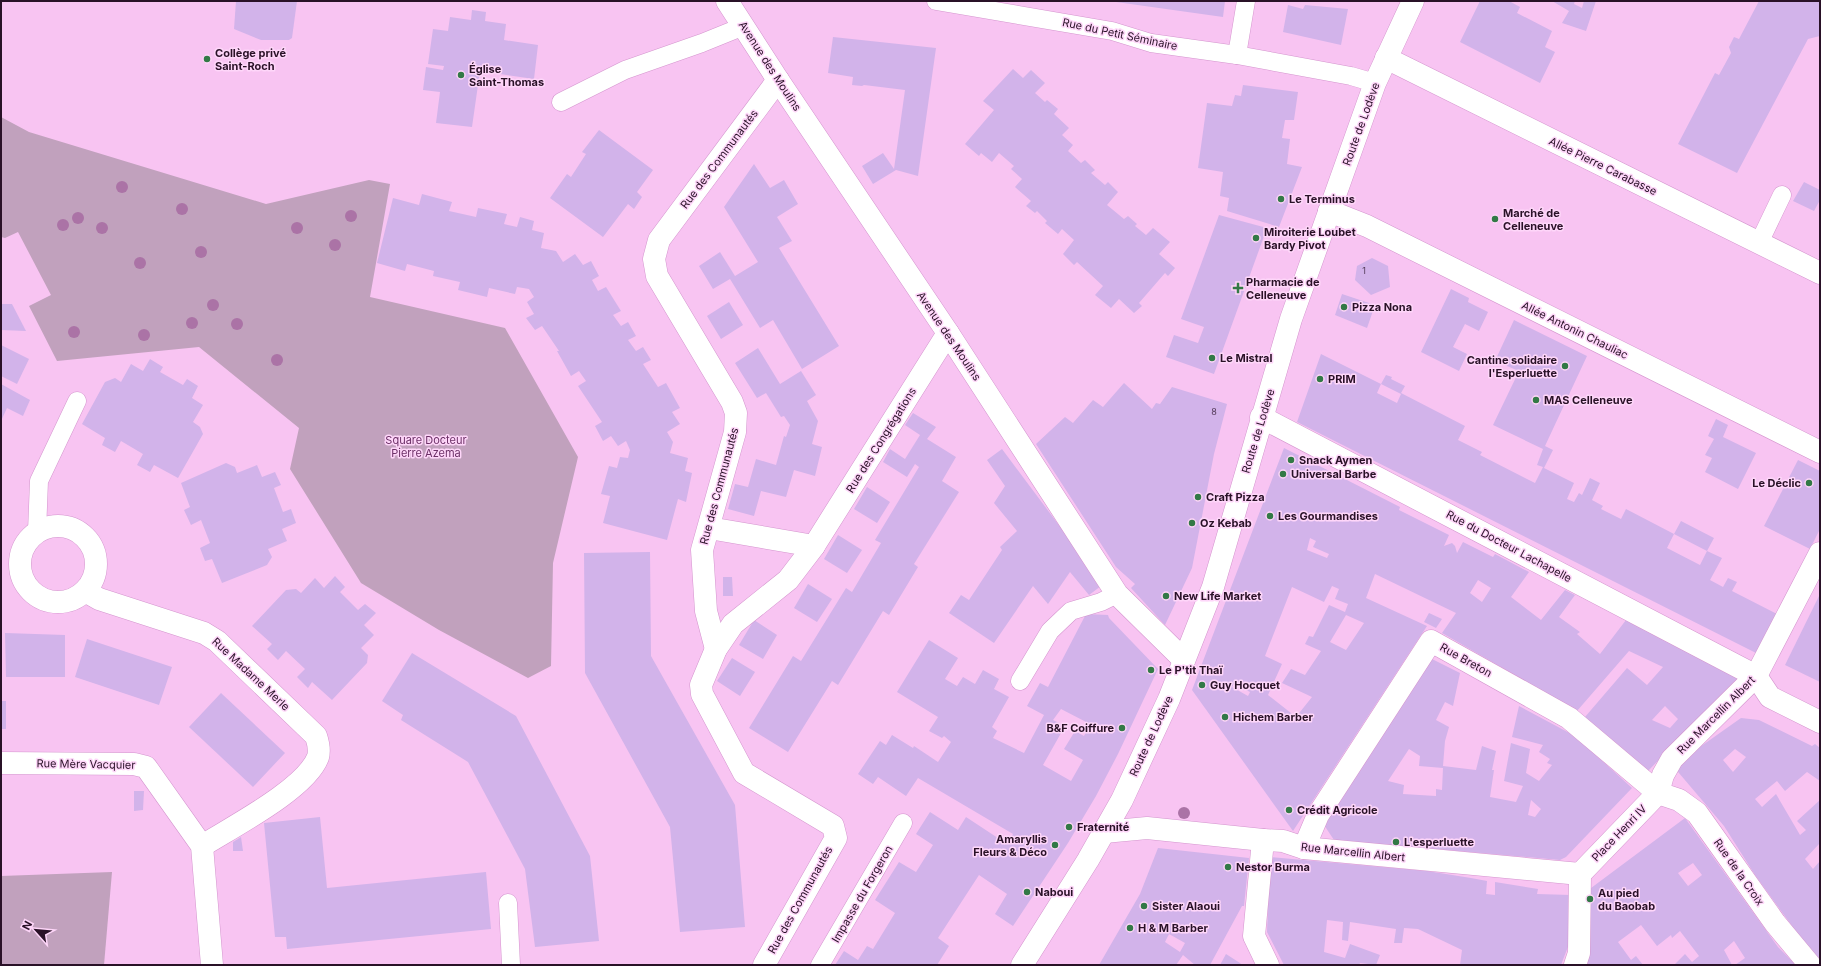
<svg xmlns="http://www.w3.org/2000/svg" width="1821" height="966" font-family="Inter,sans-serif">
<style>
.green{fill:#c1a1bd}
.building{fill:#d2b3ea;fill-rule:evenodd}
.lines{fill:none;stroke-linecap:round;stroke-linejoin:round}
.service-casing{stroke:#d495ce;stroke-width:19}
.pedestrian-casing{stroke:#d495ce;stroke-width:23}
.minor-casing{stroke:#d495ce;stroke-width:23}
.tertiary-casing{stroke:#d495ce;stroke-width:23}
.service{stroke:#fff;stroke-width:18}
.pedestrian{stroke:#fff;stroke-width:22}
.minor{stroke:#fff;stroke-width:22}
.tertiary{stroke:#fff;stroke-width:22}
.tree{fill:#ab73a6}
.poi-dot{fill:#327946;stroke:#fed6f9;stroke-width:1.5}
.labels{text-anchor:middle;stroke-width:3;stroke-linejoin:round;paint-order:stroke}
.number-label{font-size:9px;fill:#533a58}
.street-label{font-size:11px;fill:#291127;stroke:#fed6f9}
.poi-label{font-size:11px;font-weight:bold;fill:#291127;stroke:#fed6f9;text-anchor:start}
.park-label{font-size:11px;fill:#6c3067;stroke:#fed6f9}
</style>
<rect width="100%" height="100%" fill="#f8c4f2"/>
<!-- green -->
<g class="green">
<polygon points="1,117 29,132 266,204 369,180 390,184 370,297 505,328 578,457 553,563 551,666 528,678 439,630 361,583 290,469 299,428 199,347 57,361 29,306 51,295 18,232 5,238 1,237"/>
<polygon points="112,872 104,965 1,965 1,876"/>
</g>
<!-- building -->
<g class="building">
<polygon points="236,1 297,1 292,38 289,40 261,40 234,29"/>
<polygon points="1109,1 1225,1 1223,17"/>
<polygon points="1480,1 1509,1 1520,7 1517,13 1552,31 1545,47 1555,52 1540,83 1460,42"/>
<polygon points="1552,1 1575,1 1574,4 1582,8 1584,1 1596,1 1586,31 1562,23 1569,11"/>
<polygon points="1759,1 1820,1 1820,36 1808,39 1737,173 1678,144 1715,73 1719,75 1731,53 1729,47 1734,37 1739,39"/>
<polygon points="1288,5 1303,9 1305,5 1348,9 1341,45 1283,32"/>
<polygon points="472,10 486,12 485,21 506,24 504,40 538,45 534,79 480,71 472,127 436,123 440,92 423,90 426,67 443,70 444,66 428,64 433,29 448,31 450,17 471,20"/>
<polygon points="833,37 936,48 918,176 896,170 873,184 862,166 883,153 894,169 905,90 864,85 862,86 852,85 853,77 828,73"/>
<polygon points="1013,69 1023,78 1031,70 1045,83 1035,93 1045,102 1047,100 1058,109 1054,114 1069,128 1062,135 1073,145 1068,151 1081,163 1085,160 1095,170 1091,173 1105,185 1108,182 1118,192 1107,205 1124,219 1128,216 1137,224 1135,226 1146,235 1153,228 1170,242 1159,254 1175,268 1168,276 1165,273 1139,303 1142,306 1134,313 1119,299 1111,308 1095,295 1103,286 1077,262 1074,265 1063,254 1074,240 1062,229 1058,234 1045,223 1047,221 1037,211 1035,213 1026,206 1031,201 1015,187 1022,179 1011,169 1014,166 999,153 992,162 981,153 979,156 965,144 994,110 983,101"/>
<polygon points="1243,85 1298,92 1294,120 1285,120 1282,138 1290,139 1287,164 1302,167 1279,227 1227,211 1229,198 1220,196 1223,172 1198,168 1207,103 1232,106 1235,95 1241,96"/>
<polygon points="599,130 653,170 637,192 642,197 634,209 628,204 603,237 550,198 567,174 571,177 586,154 582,152"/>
<polygon points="754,164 770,188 784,180 798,204 777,217 792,241 779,248 839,346 802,369 773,320 760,328 730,279 713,289 699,266 720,252 735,276 758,262 724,207"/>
<polygon points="1804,182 1820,190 1820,200 1814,211 1793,201"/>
<polygon points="422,194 452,202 449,211 476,217 478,208 507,214 504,224 517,227 520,217 534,221 532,230 544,233 541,248 556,251 563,262 575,254 583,265 591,261 599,276 592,280 598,291 606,287 621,311 613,315 621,326 628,322 636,336 628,340 636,351 643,347 651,360 643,364 658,387 666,383 680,408 672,412 680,424 667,432 673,442 670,453 688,458 685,471 692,473 686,502 678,499 667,540 603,523 610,496 601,494 609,466 617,468 620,457 628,458 630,450 626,441 618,446 611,436 603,441 595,426 602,422 578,386 586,381 579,371 571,376 557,351 559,351 542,326 535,330 526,318 534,314 527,302 534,297 529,289 517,287 515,294 489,288 487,297 458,290 460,282 433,276 434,271 407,264 405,271 377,263 393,198 419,205"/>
<polygon points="1219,215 1267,228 1214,374 1166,357 1174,335 1198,343 1204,327 1181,319"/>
<polygon points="1372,258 1388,266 1390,287 1371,295 1355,280 1357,266"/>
<polygon points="1451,289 1469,298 1468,302 1488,312 1479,331 1465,324 1453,347 1467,354 1459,371 1421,352"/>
<polygon points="1342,294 1375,305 1367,328 1335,315"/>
<polygon points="729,302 743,325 721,339 707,316"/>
<polygon points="1,304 12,304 26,331 1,330"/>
<polygon points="1514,320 1587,356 1545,446 1553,450 1544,468 1574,483 1567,499 1574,502 1579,493 1582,495 1590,478 1600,483 1592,500 1603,506 1601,509 1621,519 1626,509 1674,534 1681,521 1714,538 1707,551 1674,534 1667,548 1700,565 1707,551 1722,558 1710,580 1723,587 1728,578 1737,582 1732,591 1777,614 1758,654 1297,422 1321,354 1381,384 1377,393 1397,403 1401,394 1381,384 1386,375 1392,377 1391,379 1405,386 1401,393 1465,426 1458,440 1482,452 1480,455 1535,483 1543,467 1537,465 1543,449 1493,425 1519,371 1495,361"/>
<polygon points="1,345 29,359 17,384 1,376"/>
<polygon points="758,348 780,384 801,371 816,395 807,401 818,421 812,444 822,447 815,476 794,470 786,497 761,491 754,516 728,509 735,484 748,487 756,459 776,465 784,436 786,437 790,425 784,416 781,417 766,393 757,398 735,363"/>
<polygon points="150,359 163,367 160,372 183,385 187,379 198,386 192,398 203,405 193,422 200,427 203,434 178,478 154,465 150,472 137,465 143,454 121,441 115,452 102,445 105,438 82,424 105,382 115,378 121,382 131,364 143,371"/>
<polygon points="1124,383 1152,409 1156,403 1160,404 1172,387 1227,404 1214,454 1192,568 1165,625 1131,588 1135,584 1116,567 1036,444 1065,417 1073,423 1093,400 1103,407"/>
<polygon points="1,384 30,400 23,416 7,408 1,421"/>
<polygon points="913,413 936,427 927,439 956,457 942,481 959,492 914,564 918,567 889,615 883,611 838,685 832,681 788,752 749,728 793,656 801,661 846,588 852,592 881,543 875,540 919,467 915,464 907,477 883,462 890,449 905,459 920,435 905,425"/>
<polygon points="1716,419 1728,425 1723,437 1756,453 1738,489 1705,472 1712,458 1705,455 1714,439 1708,436"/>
<path d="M1284,448L1400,507L1399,510L1449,535L1444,546L1452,543L1455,546L1457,553L1463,542L1493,557L1495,554L1529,572L1511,597L1541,620L1565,590L1575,595L1559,617L1580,632L1577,634L1600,654L1626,620L1739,678L1647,772L1585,717L1627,668L1647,685L1663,667L1629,651L1577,711L1442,633L1456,613L1375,574L1366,598L1427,626L1293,831L1192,690ZM1310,538L1316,541L1313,547L1329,554L1327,558L1307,550ZM1478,580L1491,588L1482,602L1470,593ZM1332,586L1339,589L1335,599L1348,604L1345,612L1329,605L1313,637L1309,636L1305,644L1321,651L1305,675L1291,669L1282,683L1312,697L1296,717L1268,695L1282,664L1265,656L1292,587L1324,602ZM1346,615L1364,623L1346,650L1330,642ZM1234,684L1250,692L1248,696L1232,687ZM1665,706L1678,719L1670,728L1652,720Z"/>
<polygon points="1002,449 1064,532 1101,586 1089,595 1070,572 1048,604 1033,586 994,643 949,613 961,595 969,600 1002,550 1000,547 1017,531 994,503 1005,486 987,460"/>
<polygon points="1798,460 1820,471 1820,529 1810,549 1764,526"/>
<polygon points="226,463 235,467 237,473 257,465 262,477 275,472 281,485 274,488 283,512 291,509 296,523 282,529 287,541 268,549 272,557 267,565 222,583 212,559 205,561 200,548 210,543 201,520 191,525 184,510 190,507 181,483"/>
<polygon points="867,487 890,502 877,523 854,509"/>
<polygon points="838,535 862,550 847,573 824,559"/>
<polygon points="650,552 651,656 735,805 745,927 680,932 670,827 585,673 584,553"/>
<polygon points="335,576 345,587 340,592 358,610 365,604 376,613 364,625 374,635 361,648 368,655 367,663 332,700 312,682 308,688 297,677 305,669 286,651 278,660 267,649 272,644 252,626 286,590 296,589 301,593 315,578 324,588"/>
<polygon points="723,577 732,577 733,596 723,596"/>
<polygon points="808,584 832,599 817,622 794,608"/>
<polygon points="1820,594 1820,682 1785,665"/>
<polygon points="1429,613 1442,619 1436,628 1424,622"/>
<path d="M1086,614L1108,615L1109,618L1158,669L1118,754L1096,796L1068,843L1013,926L995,914L1007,894L979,875L938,938L949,946L937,965H835L844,951L858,960L867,946L873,949L895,913L875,900L899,862L916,872L933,845L916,834L930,812L958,830L966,817L1007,844L1013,834L918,778L906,796L878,777L873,784L858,774L880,741L886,745L892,735L913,748L914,746L938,762L951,742L944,736L942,738L929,731L938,717L897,692L929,640L958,658L945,679L957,686L963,677L975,684L983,670L999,679L994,689L1009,697L992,727L997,731L993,738L1024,753L1044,715L1027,706L1040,683L1048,687ZM1061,709L1090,724L1084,736L1075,731L1064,749L1083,760L1071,781L1043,765L1065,726L1053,720Z"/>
<polygon points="754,620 777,635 763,659 739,645"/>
<polygon points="5,633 65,635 65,677 6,677"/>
<polygon points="87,639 172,667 159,705 75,677"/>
<polygon points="412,653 516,716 590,856 599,941 535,947 525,869 468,762 401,720 403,715 382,701"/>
<path d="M1428,657L1460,673L1453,706L1445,702L1436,720L1449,727L1445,741L1443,766L1476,770L1482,746L1496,751L1492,770H1494L1490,797L1516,802L1523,786L1504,781L1511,743L1530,749L1526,773L1539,781L1552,765L1547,763L1550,759L1539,752L1543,745L1512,737L1519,706L1575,736L1632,788L1566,857L1560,860L1334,840L1322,822ZM1409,749L1420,756L1419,766L1443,768L1442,790L1436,789V796L1403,794L1404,785L1388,781ZM1531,800L1541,809L1535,817L1528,815Z"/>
<polygon points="732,658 755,672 740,696 717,681"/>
<polygon points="221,693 285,753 253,787 189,727"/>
<rect x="1" y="701" width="5" height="28"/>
<path d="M1741,718L1759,720L1812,746L1815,744L1820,748V781L1807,772L1785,791L1777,781L1755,799L1762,807L1776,794L1800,835L1806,830L1797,821L1820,800V843L1805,859L1813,869L1820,861V959L1811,952L1755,875L1724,826L1673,766ZM1735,749L1746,757L1733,772L1723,760Z"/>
<polygon points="134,791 144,791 143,810 134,811"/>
<polygon points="320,817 327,888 486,872 491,929 287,949 286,937 275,937 264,823"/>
<path d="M1685,818L1778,947L1796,965H1735L1745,958L1734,941L1724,950L1732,965H1674L1685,954L1692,962L1699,956L1680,931L1672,938L1671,935L1657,946L1641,925L1618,942L1631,960L1636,956L1643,965H1588L1583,894ZM1693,863L1702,875L1688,886L1678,873Z"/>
<polygon points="241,837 243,851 233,851 233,842"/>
<path d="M1158,848L1249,858L1244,906H1242L1210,965H1195L1183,955L1176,965H1099L1140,894ZM1169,934L1185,943L1180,952L1165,942Z"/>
<polygon points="1270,857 1427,871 1471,878 1487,881 1486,894 1495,895 1495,882 1538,889 1537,894 1571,895 1571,939 1561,965 1460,965 1462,950 1418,929 1404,928 1402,943 1394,943 1396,929 1350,922 1348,941 1342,940 1343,922 1327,920 1324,952 1345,958 1350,944 1380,955 1376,965 1360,963 1359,965 1284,965 1267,932"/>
<polygon points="1226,954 1240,963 1242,965 1220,965"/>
</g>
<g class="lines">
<defs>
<g id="service">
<polyline points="936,1 1112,31 1151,43 1237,55 1351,76 1375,83"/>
<polyline points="1237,55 1246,1"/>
<polyline points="561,102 625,70 702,43 744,26"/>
<polyline points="1759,243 1782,195"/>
<polyline points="37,532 39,481 77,401"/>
<polyline points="1020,681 1050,631 1071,611 1101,602 1117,594"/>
<polyline points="508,903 511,965"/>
<polyline points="820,965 903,823"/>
</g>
<g id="pedestrian">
<polyline points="1756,676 1820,553"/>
<polyline points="1104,832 1147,828 1263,840"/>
</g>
<g id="minor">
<polyline points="727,1 778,80 948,333 1117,594 1184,660"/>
<polyline points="1386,58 1820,273"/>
<polyline points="1329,211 1367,226 1820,452"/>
<polyline points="1261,417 1756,676 1770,697 1820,722"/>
<circle cx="58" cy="564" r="38"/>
<polyline points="709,528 814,546"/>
<path d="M85,591L99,599L204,633L217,641L316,736C318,742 320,750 318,757C306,789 232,827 202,846"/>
<polyline points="716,649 706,611 702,550 735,432 736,413 732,402 657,276 654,259 659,240 778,80"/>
<polyline points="1,763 134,764 146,767 202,846 212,965"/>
<polyline points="1304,848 1318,815 1431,641 1569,718 1658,793 1679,800 1697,813 1775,923 1810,965"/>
<polyline points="1580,874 1658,793 1663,775 1672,759 1756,676"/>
<polyline points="764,965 836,838 833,826 744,773 702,694 701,685 716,649 733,624 788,580 814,546 948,333"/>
<polyline points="1268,965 1254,936 1263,840 1283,841 1304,848 1580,874"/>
<polyline points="1575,965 1579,953 1580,874"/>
</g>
<polyline id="tertiary" points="1022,965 1088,860 1122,800 1169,699 1213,587 1291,319 1375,83 1413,1"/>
</defs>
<!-- service casing -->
<use href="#service" class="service-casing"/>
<!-- pedestrian casing -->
<use href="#pedestrian" class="pedestrian-casing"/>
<!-- minor casing -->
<use href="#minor" class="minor-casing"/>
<!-- tertiary casing -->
<use href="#tertiary" class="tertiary-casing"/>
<!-- service -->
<use href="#service" class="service"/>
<!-- pedestrian -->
<use href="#pedestrian" class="pedestrian"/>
<!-- minor -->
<use href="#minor" class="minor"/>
<!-- tertiary -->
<use href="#tertiary" class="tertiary"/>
</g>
<!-- trees -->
<g class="tree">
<circle cx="122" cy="187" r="6"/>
<circle cx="182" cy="209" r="6"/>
<circle cx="351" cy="216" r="6"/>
<circle cx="78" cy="218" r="6"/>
<circle cx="63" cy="225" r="6"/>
<circle cx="102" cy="228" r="6"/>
<circle cx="297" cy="228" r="6"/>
<circle cx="335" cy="245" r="6"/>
<circle cx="201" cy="252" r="6"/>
<circle cx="140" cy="263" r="6"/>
<circle cx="213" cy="305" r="6"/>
<circle cx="192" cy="323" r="6"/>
<circle cx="237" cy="324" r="6"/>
<circle cx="74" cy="332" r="6"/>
<circle cx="144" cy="335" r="6"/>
<circle cx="277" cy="360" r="6"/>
<circle cx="1184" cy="813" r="6"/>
</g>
<!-- markers -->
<g class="poi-dot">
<circle cx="207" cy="59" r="4"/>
<circle cx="461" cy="75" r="4"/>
<circle cx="1281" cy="199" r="4"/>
<circle cx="1495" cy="219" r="4"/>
<circle cx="1256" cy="238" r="4"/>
<path d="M1236 282h4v4h4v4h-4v4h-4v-4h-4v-4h4z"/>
<circle cx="1344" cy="307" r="4"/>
<circle cx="1212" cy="358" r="4"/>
<circle cx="1565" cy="366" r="4"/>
<circle cx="1320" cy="379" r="4"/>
<circle cx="1536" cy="400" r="4"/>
<circle cx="1291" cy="460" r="4"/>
<circle cx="1283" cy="474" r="4"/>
<circle cx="1809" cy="483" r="4"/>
<circle cx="1198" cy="497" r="4"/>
<circle cx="1270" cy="516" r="4"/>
<circle cx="1192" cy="523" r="4"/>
<circle cx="1166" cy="596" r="4"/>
<circle cx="1151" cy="670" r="4"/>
<circle cx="1202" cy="685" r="4"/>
<circle cx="1225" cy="717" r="4"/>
<circle cx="1122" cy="728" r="4"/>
<circle cx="1289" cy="810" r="4"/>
<circle cx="1069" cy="827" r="4"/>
<circle cx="1396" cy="842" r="4"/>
<circle cx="1055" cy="845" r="4"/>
<circle cx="1228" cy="867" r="4"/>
<circle cx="1027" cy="892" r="4"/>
<circle cx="1590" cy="899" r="4"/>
<circle cx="1144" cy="906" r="4"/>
<circle cx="1130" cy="928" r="4"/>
</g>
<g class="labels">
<!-- number labels -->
<g class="number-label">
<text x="1364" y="274">1</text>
<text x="1214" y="415">8</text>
</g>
<!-- street labels -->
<g class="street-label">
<text transform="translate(1120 34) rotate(12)" y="4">Rue du Petit Séminaire</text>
<text transform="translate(770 66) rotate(57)" y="4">Avenue des Moulins</text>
<text transform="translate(1361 124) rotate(-70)" y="4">Route de Lodève</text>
<text transform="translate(719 159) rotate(-53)" y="4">Rue des Communautés</text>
<text transform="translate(1603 166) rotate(26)" y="4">Allée Pierre Carabasse</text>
<text transform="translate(1575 330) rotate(26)" y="4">Allée Antonin Chauliac</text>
<text transform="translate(949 336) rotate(56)" y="4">Avenue des Moulins</text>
<text transform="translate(1258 431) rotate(-73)" y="4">Route de Lodève</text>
<text transform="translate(881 440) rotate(-58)" y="4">Rue des Congrégations</text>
<text transform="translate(719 486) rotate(-75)" y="4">Rue des Communautés</text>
<text transform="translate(1509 546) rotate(28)" y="4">Rue du Docteur Lachapelle</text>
<text transform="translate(1466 660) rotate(29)" y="4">Rue Breton</text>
<text transform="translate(251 674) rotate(43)" y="4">Rue Madame Merle</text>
<text transform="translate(1716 715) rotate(-45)" y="4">Rue Marcellin Albert</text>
<text transform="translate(1151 736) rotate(-65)" y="4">Route de Lodève</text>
<text transform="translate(86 764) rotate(1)" y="4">Rue Mère Vacquier</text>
<text transform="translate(1619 833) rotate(-46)" y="4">Place Henri IV</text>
<text transform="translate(1353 852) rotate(6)" y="4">Rue Marcellin Albert</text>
<text transform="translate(1739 872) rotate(55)" y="4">Rue de la Croix</text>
<text transform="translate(862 894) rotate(-60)" y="4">Impasse du Forgeron</text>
<text transform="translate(800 900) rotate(-61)" y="4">Rue des Communautés</text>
</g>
<!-- poi labels -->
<g class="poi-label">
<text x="215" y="57">Collège privé<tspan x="215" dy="13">Saint-Roch</tspan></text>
<text x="469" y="73">Église<tspan x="469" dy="13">Saint-Thomas</tspan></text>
<text x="1289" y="203">Le Terminus</text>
<text x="1503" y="217">Marché de<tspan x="1503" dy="13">Celleneuve</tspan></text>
<text x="1264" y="236">Miroiterie Loubet<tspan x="1264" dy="13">Bardy Pivot</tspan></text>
<text x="1246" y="286">Pharmacie de<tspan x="1246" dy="13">Celleneuve</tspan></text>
<text x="1352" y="311">Pizza Nona</text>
<text x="1220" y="362">Le Mistral</text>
<text x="1557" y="364" text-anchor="end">Cantine solidaire<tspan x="1557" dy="13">l'Esperluette</tspan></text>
<text x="1328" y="383">PRIM</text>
<text x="1544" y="404">MAS Celleneuve</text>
<text x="1299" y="464">Snack Aymen</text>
<text x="1291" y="478">Universal Barbe</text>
<text x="1801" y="487" text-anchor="end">Le Déclic</text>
<text x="1206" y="501">Craft Pizza</text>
<text x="1278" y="520">Les Gourmandises</text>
<text x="1200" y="527">Oz Kebab</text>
<text x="1174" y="600">New Life Market</text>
<text x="1159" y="674">Le P'tit Thaï</text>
<text x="1210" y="689">Guy Hocquet</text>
<text x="1233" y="721">Hichem Barber</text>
<text x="1114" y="732" text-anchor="end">B&amp;F Coiffure</text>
<text x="1297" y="814">Crédit Agricole</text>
<text x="1077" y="831">Fraternité</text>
<text x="1047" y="843" text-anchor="end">Amaryllis<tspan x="1047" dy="13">Fleurs &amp; Déco</tspan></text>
<text x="1404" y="846">L'esperluette</text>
<text x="1236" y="871">Nestor Burma</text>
<text x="1035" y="896">Naboui</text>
<text x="1598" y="897">Au pied<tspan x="1598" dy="13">du Baobab</tspan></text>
<text x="1152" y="910">Sister Alaoui</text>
<text x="1138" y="932">H &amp; M Barber</text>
</g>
<!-- park labels -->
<g class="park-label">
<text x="426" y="444">Square Docteur<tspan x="426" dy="13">Pierre Azema</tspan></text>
</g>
</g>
<!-- border -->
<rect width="1821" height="966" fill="none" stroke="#291127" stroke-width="4"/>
<!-- north arrow -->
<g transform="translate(36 930) rotate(297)" stroke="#fed6f9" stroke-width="3" paint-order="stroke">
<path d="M0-3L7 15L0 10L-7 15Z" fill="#291127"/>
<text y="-6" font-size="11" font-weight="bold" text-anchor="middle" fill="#291127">N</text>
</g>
</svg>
